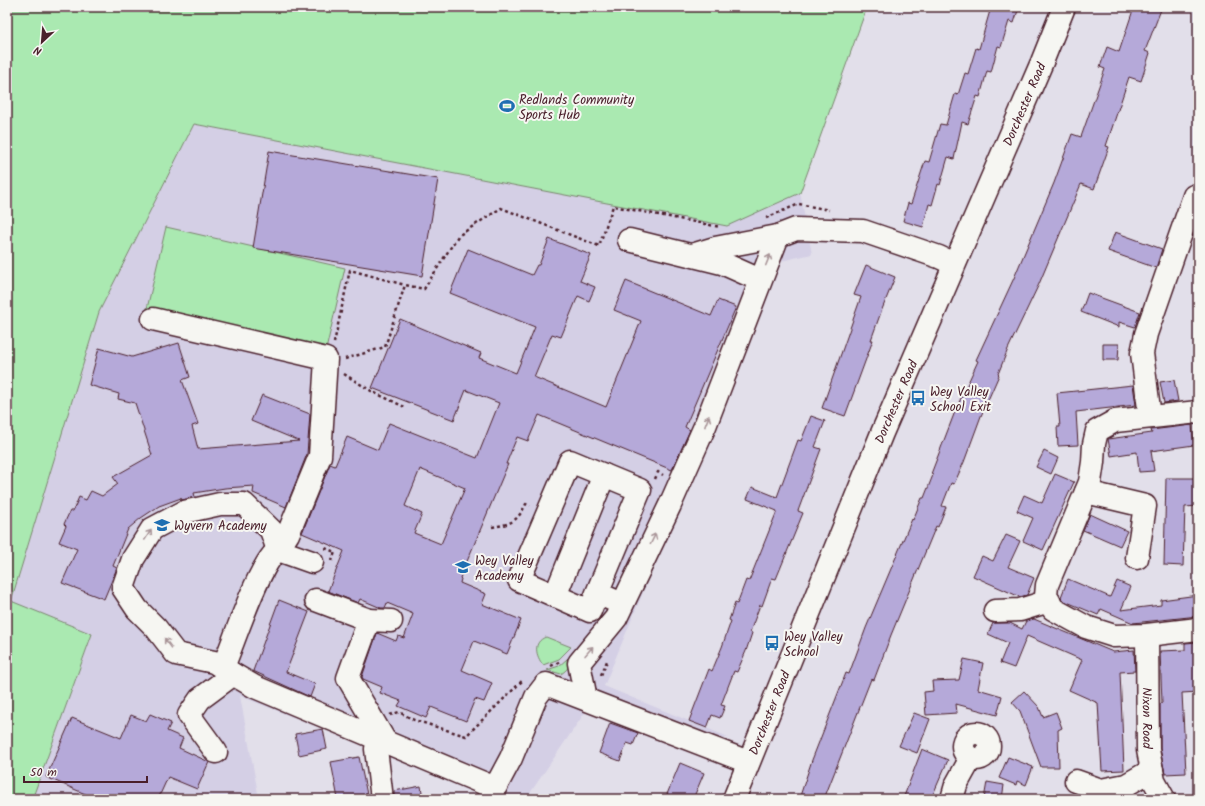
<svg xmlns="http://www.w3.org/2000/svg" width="1205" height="806" font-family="Kalam,sans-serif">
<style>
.built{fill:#d4cfe5}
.green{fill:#aae9b1;stroke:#7a846e}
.building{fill:#b5a9d9;stroke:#4a1f2b;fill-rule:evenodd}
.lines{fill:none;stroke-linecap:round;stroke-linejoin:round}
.minor-casing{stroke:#4a1f2b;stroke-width:25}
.major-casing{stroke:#4a1f2b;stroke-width:25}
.path{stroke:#4a1f2b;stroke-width:2.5;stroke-dasharray:3 3;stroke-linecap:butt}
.minor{stroke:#f6f6f2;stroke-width:22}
.major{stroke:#f6f6f2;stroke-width:22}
.oneway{stroke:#a99598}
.labels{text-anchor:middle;stroke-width:4;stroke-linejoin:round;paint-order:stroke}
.poi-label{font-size:13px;fill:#4a1f2b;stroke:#f6f6f2;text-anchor:start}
.street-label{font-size:13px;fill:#4a1f2b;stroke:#f6f6f2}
</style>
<rect width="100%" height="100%" fill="#e2dfea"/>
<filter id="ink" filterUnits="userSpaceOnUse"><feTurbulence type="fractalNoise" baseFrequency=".025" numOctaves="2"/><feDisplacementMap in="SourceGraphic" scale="8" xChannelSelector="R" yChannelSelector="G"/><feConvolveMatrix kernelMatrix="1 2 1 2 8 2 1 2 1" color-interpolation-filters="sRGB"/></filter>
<g filter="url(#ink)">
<!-- built -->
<polygon class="built" points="194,124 727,226 800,193 812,254 781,261 604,686 728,737 714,743 592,702 526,799 501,799 240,696 259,799 44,799 34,794 92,634 11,602 99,312"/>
<!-- green -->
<g class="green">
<polygon points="7,7 867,7 800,193 727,226 194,124 99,312 11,601 92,634 34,794 44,799 7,799"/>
<polygon points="166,227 345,268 325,354 146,313"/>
<path d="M546,637L571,647L559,659L543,665C536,656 532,642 546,637Z"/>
<path d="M575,652C572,662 570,668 561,674L547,670L559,666Z"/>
</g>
<!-- building -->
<g class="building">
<polygon points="991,7 1019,7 1014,23 1009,21 1001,47 998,46 991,72 987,71 980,97 977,96 968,124 962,122 954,159 948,157 940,185 938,184 932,205 929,204 923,227 903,221 908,203 911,204 925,161 929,162 940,124 946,125 955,94 958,95 965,73 968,74 976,48 979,49"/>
<polygon points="1134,7 1162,7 1145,51 1150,53 1141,81 1129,77 1106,146 1109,147 1094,189 1081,184 1039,284 1008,349 998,374 999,375 981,416 964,462 954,484 951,483 942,506 946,507 938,527 936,526 891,635 874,680 871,679 824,799 799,799 812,760 846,673 849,674 866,628 912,519 913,520 922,498 924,498 933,475 931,474 956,409 978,361 976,360 1014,278 1054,183 1072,134 1081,137 1105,69 1100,67 1107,47 1119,52"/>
<polygon points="269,151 438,179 422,276 253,248"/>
<polygon points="1115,232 1162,249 1156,268 1108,251"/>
<path d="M549,239L591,255L580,281L595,287L589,301L578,296L561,337L552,334L534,377L606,407L641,321L614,310L626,281L711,316L718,300L736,307L685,427L690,430L672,470L539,415L528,441L517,437L506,464H508L460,578L461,579L460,583L486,594L482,604L521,620L507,654L474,641L462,670L492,683L484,702L475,699L466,721L431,707L426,718L398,706L401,701L380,693L382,687L363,679L362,677L377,633L396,641L398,636L404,638L413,614L387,603L385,608H381L360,599L358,603L328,591L344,551L302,533L330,464L335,466L347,437L378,450L389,423L477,458L499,403L466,390L454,420L372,388L400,319L481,353L479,358L516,373L535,327L450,293L468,249L532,275L537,265H539ZM420,469L465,488L441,544L414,533L422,514L405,506Z"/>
<polygon points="866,265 895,277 881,312 871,340 873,340 845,416 822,408 861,297 854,295"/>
<polygon points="1088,293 1140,312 1135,327 1119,322 1119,327 1081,312"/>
<polygon points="179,343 190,377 182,380 198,424 192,426 198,449 299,441 251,421 262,395 310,414 307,454 286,507 253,493 254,486 225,488 194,493 195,497 182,500 181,498 159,506 141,518 128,529 113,566 117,568 104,599 62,583 77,549 59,542 66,526 64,524 70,511 73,511 79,497 86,500 91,491 102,496 118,484 113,477 152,455 135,403 118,399 119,394 89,385 99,348 132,357"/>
<polygon points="1103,344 1119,344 1118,360 1103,360"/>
<polygon points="1174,380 1178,401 1164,403 1160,382"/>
<polygon points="1133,385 1136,405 1076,412 1078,445 1058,446 1057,427 1060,427 1057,393"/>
<polygon points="811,416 825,421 815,447 821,449 798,511 803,513 776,579 772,578 762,606 760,605 750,632 752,633 746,651 737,672 734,671 721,705 725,706 720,718 712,715 707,728 689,721 709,669 712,671 722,647 731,621 729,620 735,603 737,604 746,580 749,581 777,511 747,499 752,487 777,497 798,440 801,441"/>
<polygon points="1192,425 1194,445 1151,451 1154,471 1139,472 1137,452 1111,456 1108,439 1152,433 1151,430"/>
<polygon points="1044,451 1058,458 1051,474 1036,467"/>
<polygon points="1055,474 1074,482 1043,550 1023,541 1033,518 1017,511 1024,495 1042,503"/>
<polygon points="1166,478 1198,478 1198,506 1185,507 1183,566 1164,565"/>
<polygon points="1090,514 1127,531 1120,546 1083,530"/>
<polygon points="1006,535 1020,541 1008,567 1034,578 1027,595 1020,597 973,576 982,556 993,561"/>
<polygon points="1068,579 1110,597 1117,581 1131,587 1121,610 1161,605 1161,600 1198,595 1198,616 1133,623 1101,609 1098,615 1062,600 1061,597"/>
<polygon points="279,600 309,612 286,672 315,684 310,697 253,671"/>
<polygon points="1034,619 1113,652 1134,650 1135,671 1120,672 1124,770 1102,771 1098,703 1069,690 1082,660 1027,636 1014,668 1000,663 1008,643 988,634 993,623 1010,623 1022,629 1026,621"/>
<polygon points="1198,642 1198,692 1182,693 1186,773 1165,774 1160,749 1160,704 1162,703 1160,651 1185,650 1185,643"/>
<polygon points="964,659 983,663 978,689 1002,696 997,715 956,704 957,713 926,715 924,692 933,691 932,681 959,680"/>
<polygon points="1024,691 1039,707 1043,717 1056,712 1062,728 1058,730 1059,767 1041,767 1020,711 1012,702"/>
<polygon points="914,713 930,719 917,753 899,746"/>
<polygon points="150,714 171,723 167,731 183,738 179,748 209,762 197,789 168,777 158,799 88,799 90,796 46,777 72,718 121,738 131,715 146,721"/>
<polygon points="610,723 638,733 633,745 627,743 620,761 599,753"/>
<polygon points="323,729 327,749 299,755 295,734"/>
<polygon points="922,749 948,760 931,799 903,799"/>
<polygon points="359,757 368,799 338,799 331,762"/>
<polygon points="1008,757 1033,767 1026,785 1017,781 1016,785 999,778"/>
<polygon points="680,763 704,773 693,799 665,799"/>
<polygon points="987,782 1004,785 1002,799 984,799"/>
<polygon points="421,786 423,799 394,799 394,791"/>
</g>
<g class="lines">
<defs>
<g id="minor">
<polyline points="629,240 722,263 760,280"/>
<polyline points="692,255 715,248 778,236"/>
<polyline points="153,319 326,359 320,456 288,534 278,550"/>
<polyline points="1198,412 1115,421 1097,431 1094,444 1093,462 1090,482 1047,585 1046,596 1053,609 1086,627 1114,636 1147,635 1198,629"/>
<polyline points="1150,417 1142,353 1146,334 1194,196"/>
<polyline points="1086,492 1145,506 1137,558"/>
<polyline points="597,593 590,611 519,580 570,461 640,490 597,593 622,604"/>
<polyline points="555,596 604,475"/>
<polyline points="316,600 369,620"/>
<polyline points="995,611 1020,610 1049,601"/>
<path id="s1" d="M1147,635L1148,750L1154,781L1164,799"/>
<path d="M223,667C234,642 259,563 278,550L312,562"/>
<polyline points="231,673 214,662 176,654 156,628 137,609 123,588 133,559 152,529 184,512 220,504 244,504 271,530 278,550"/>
<polyline points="586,699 579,663 616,618 670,505 705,426 778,236 796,229 863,231 939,257 954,264"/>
<circle cx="976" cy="746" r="13"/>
<polyline points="379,739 376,749 382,799"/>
<polyline points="385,741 348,678 369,620 391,621"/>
<polyline points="216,752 189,715 200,699 227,679 231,673 255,687 495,788 511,758 536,697 546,684 748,762"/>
<polyline points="1076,781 1101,790 1126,785 1152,770"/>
<polyline points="952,799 956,785 971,758"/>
</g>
<g id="major">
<path id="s2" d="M734,799L882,433L1042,62L1064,7"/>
</g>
</defs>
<!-- minor casing -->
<use href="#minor" class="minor-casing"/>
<!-- major casing -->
<use href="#major" class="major-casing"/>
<!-- path -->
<g class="path">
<polyline points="766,218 799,204 829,210"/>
<polyline points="334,343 350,270 405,285"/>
<polyline points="345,359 385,347 405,285 424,289 458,236 501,208 599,246 613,206 720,227"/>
<polyline points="344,374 373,392 407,408"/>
<polyline points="655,479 658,472 663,475"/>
<path d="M492,527C511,524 517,522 526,504L530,506"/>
<polyline points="325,548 335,552 332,561"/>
<polyline points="551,666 561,661"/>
<polyline points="601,675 607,661"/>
<polyline points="390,715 399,712 414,720 466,736 523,680"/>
</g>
<!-- minor -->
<use href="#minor" class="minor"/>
<!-- major -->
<use href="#major" class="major"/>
</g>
<!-- one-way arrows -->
<defs><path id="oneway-shaft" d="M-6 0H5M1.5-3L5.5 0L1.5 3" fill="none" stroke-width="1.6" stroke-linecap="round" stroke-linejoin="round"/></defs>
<g class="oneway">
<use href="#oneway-shaft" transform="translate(768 260) rotate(-68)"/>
<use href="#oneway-shaft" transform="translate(707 421) rotate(-69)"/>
<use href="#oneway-shaft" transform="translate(148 535) rotate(-57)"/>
<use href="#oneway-shaft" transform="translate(653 539) rotate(-64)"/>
<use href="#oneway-shaft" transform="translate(168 643) rotate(-127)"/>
<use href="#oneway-shaft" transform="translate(589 651) rotate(-49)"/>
</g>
</g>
<!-- icons -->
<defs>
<symbol id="stadium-bare" viewBox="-9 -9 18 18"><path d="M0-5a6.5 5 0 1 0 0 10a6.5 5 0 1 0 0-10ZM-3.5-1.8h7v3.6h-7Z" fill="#1f6fb2" stroke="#f6f6f2" stroke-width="2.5" paint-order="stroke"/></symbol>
<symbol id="bus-bare" viewBox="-9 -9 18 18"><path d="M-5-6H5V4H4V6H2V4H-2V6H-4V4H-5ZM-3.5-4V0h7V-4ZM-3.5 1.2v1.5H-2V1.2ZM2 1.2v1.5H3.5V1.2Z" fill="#1f6fb2" stroke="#f6f6f2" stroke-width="2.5" paint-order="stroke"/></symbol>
<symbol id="school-bare" viewBox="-9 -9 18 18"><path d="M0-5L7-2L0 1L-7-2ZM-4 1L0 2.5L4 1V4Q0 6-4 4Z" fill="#1f6fb2" stroke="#f6f6f2" stroke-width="2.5" paint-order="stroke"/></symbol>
</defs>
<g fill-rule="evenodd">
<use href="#stadium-bare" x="496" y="95" width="22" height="22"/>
<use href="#bus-bare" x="907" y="387" width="22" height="22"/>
<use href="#school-bare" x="151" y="514" width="22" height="22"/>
<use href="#school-bare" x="452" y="556" width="22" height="22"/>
<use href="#bus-bare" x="761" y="632" width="22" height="22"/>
</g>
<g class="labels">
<!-- poi labels -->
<g class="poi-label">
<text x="519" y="104">Redlands Community<tspan x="519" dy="15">Sports Hub</tspan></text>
<text x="930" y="396">Wey Valley<tspan x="930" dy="15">School Exit</tspan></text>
<text x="174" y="530">Wyvern Academy</text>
<text x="475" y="565">Wey Valley<tspan x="475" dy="15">Academy</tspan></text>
<text x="784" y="641">Wey Valley<tspan x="784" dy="15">School</tspan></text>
</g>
<!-- street labels -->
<g class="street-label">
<text dy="5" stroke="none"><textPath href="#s2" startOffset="753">Dorchester Road</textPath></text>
<text dy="5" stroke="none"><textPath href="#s2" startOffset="429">Dorchester Road</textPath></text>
<text dy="5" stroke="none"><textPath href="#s2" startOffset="93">Dorchester Road</textPath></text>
<text dy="5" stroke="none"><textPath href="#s1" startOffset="83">Nixon Road</textPath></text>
</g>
</g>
<!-- margin -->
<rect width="1205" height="806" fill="none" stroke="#f6f6f2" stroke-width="24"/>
<rect x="12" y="12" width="1181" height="782" fill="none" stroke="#4a1f2b" stroke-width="1.5" filter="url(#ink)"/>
<!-- north arrow -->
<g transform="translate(42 42) rotate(206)" stroke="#f6f6f2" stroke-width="3" paint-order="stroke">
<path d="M0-3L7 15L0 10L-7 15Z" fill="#4a1f2b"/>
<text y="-6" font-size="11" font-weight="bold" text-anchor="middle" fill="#4a1f2b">N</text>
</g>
<!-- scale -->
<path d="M24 776v6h123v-6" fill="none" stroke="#4a1f2b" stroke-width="2"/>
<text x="30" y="776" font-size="12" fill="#4a1f2b" stroke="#f6f6f2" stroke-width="3" paint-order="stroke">50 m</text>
</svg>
